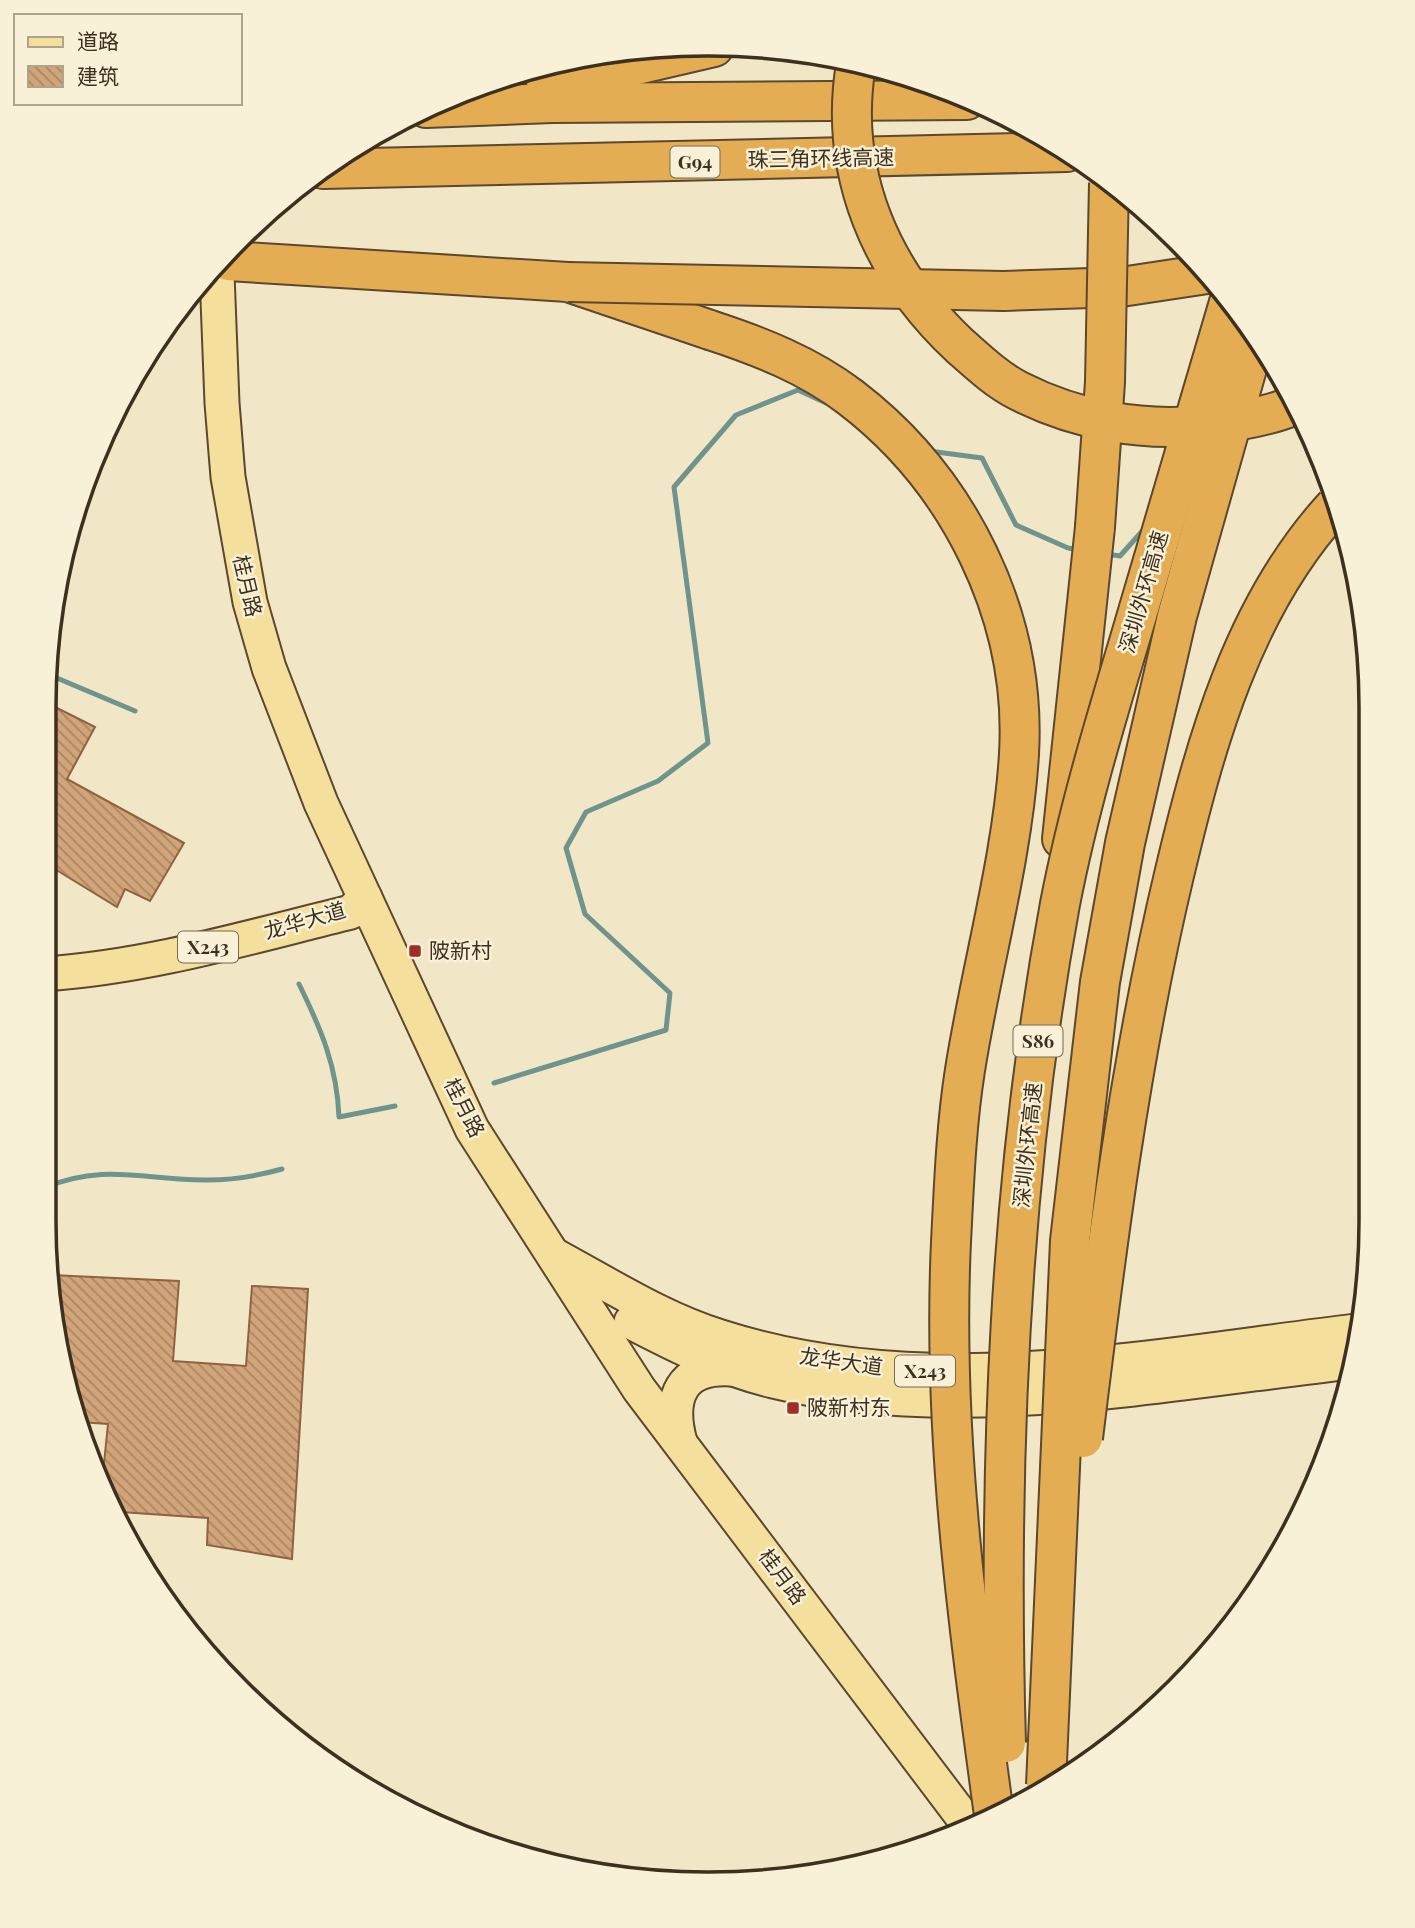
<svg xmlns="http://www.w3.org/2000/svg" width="1415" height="1928" font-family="'Playfair Display','Noto Sans SC',serif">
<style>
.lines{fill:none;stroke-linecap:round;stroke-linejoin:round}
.stream{stroke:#6e948d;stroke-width:5}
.building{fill:url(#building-back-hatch);stroke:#8f633f;stroke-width:2}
.major-casing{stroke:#5c472f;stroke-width:37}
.highway-casing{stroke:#5c472f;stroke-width:42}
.major{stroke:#f5df9d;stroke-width:33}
.highway{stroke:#e4ad54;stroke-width:38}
.highway-bridge-casing{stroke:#5c472f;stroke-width:42;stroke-linecap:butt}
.highway-bridge{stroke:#e4ad54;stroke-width:38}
.poi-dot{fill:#a12d27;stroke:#f8f0d7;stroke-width:2.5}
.labels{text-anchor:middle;stroke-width:5;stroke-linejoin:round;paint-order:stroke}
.shield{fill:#f8f0d7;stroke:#766a56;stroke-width:2}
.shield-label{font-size:19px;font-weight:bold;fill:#3e301f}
.street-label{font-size:21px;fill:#3e301f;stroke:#f8f0d7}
.poi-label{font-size:21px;fill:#3e301f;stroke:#f8f0d7;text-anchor:start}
.rim{fill:none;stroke:#3e301f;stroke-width:3.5}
</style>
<defs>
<pattern id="building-back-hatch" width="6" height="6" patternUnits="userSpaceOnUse" patternTransform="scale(1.75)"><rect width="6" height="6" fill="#d1a47a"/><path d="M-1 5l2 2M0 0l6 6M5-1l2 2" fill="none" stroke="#ab8663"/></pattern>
</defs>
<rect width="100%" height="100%" fill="#f1e7c7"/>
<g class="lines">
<!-- stream -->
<g class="stream">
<polyline points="929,451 982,458 1016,525 1068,548 1080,550"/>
<polyline points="1107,554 1120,556 1145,528"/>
<polyline points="45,673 135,711"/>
<path d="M299,984C321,1029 337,1066 339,1117L395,1106"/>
<polyline points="494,1083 666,1030 670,993 585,914 566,848 586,812 658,781 708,743 674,487 736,415 798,390 826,403"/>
<path d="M44,1188C105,1162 148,1181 208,1180C234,1180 257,1176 282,1169"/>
</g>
</g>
<!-- building -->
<g class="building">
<polygon points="45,702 95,727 67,779 184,843 150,901 125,889 117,907 45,863"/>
<polygon points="51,1275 179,1281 173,1361 246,1366 252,1286 308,1289 292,1559 207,1545 208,1518 121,1512 103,1473 108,1424 80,1422 66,1393"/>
</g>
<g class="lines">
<defs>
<g id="major">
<polyline points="217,274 222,403 228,477 250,602 269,668 321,803 472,1129 639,1389 971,1828"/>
<path d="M44,974C149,967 249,937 351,912L365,898"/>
<path d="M554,1255C608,1284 662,1319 721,1337C927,1403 1147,1356 1356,1331"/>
<path d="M631,1322C677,1346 723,1369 773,1381C953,1425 1168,1383 1350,1362"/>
<path d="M680,1442C668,1397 681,1366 731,1369"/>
</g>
<g id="highway">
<polyline points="546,86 714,47"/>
<polyline points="426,108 552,103 967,100"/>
<polyline points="323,169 1067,152"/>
<polyline points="228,261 568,282 710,330"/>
<polyline points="1004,291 1121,287 1207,274"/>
<polyline points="1062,839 1095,527"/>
</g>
</defs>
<!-- major casing -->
<use href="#major" class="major-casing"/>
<!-- highway casing -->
<use href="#highway" class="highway-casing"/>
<!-- major -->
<use href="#major" class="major"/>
<!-- highway -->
<use href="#highway" class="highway"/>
<defs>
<g id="highway-bridge">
<path d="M856,64C838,173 881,272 960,346C978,362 997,380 1019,391C1076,420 1142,432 1205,425C1234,422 1266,417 1293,406"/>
<polyline points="568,282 1004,291"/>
<path d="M710,330C759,346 808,365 850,397C959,480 1027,616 1019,754C1013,857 981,968 965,1070C956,1127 954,1185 951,1242C942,1435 968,1624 994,1815"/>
<polyline points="1095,527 1105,382 1109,183"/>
<path d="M1083,1438C1106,1249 1130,1060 1174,875C1205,745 1242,607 1335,506"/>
<path d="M1006,1743C998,1464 1009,1179 1060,904C1078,811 1105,722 1132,632C1164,521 1197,410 1230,299"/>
<polyline points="1046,1785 1070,1241 1100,982 1125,843 1177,616 1255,340"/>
</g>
</defs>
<!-- highway-bridge casing -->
<use href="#highway-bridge" class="highway-bridge-casing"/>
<!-- highway-bridge -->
<use href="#highway-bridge" class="highway-bridge"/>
</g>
<!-- markers -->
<g class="poi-dot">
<rect x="408" y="944" width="14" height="14" rx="3.5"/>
<rect x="786" y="1401" width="14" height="14" rx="3.5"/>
</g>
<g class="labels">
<!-- shield labels -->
<g class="shield">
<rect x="670.5" y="146.5" width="49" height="31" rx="5"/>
<rect x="178" y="931.5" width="60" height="31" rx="5"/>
<rect x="1013.5" y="1025.5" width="49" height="31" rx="5"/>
<rect x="895" y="1355.5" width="60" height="31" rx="5"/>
</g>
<g class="shield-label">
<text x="695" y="169">G94</text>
<text x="208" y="954">X243</text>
<text x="1038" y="1048">S86</text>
<text x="925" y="1378">X243</text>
</g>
<!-- street labels -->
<g class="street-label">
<text transform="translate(821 159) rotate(-1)" y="7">珠三角环线高速</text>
<text transform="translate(247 586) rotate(77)" y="7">桂月路</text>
<text transform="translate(1144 592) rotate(-74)" y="7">深圳外环高速</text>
<text transform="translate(305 921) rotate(-16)" y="7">龙华大道</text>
<text transform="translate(464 1108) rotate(63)" y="7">桂月路</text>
<text transform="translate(1028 1145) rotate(-84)" y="7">深圳外环高速</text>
<text transform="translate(841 1362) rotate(8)" y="7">龙华大道</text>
<text transform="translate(782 1577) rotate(53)" y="7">桂月路</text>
</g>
<!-- poi labels -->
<g class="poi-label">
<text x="429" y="958">陂新村</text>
<text x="807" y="1415">陂新村东</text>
</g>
</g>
<!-- crop -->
<path d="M0 0H1415V1928H0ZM707 56H708A651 651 0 0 1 1359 707V1221A651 651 0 0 1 708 1872H707A651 651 0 0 1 56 1221V707A651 651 0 0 1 707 56Z" fill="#f8f0d7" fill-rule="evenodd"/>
<path class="rim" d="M707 56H708A651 651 0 0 1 1359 707V1221A651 651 0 0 1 708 1872H707A651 651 0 0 1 56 1221V707A651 651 0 0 1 707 56Z"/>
<!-- legend -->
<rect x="14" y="14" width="228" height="91" fill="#f8f0d7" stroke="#aea38d" stroke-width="2"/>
<rect x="28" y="37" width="35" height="10" fill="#f5df9d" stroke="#aea38d" stroke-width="2"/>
<text x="77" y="49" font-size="21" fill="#3e301f">道路</text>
<rect x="28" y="66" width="35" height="21" fill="url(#building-back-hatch)" stroke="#aea38d" stroke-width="2"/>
<text x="77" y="84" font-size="21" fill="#3e301f">建筑</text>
</svg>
